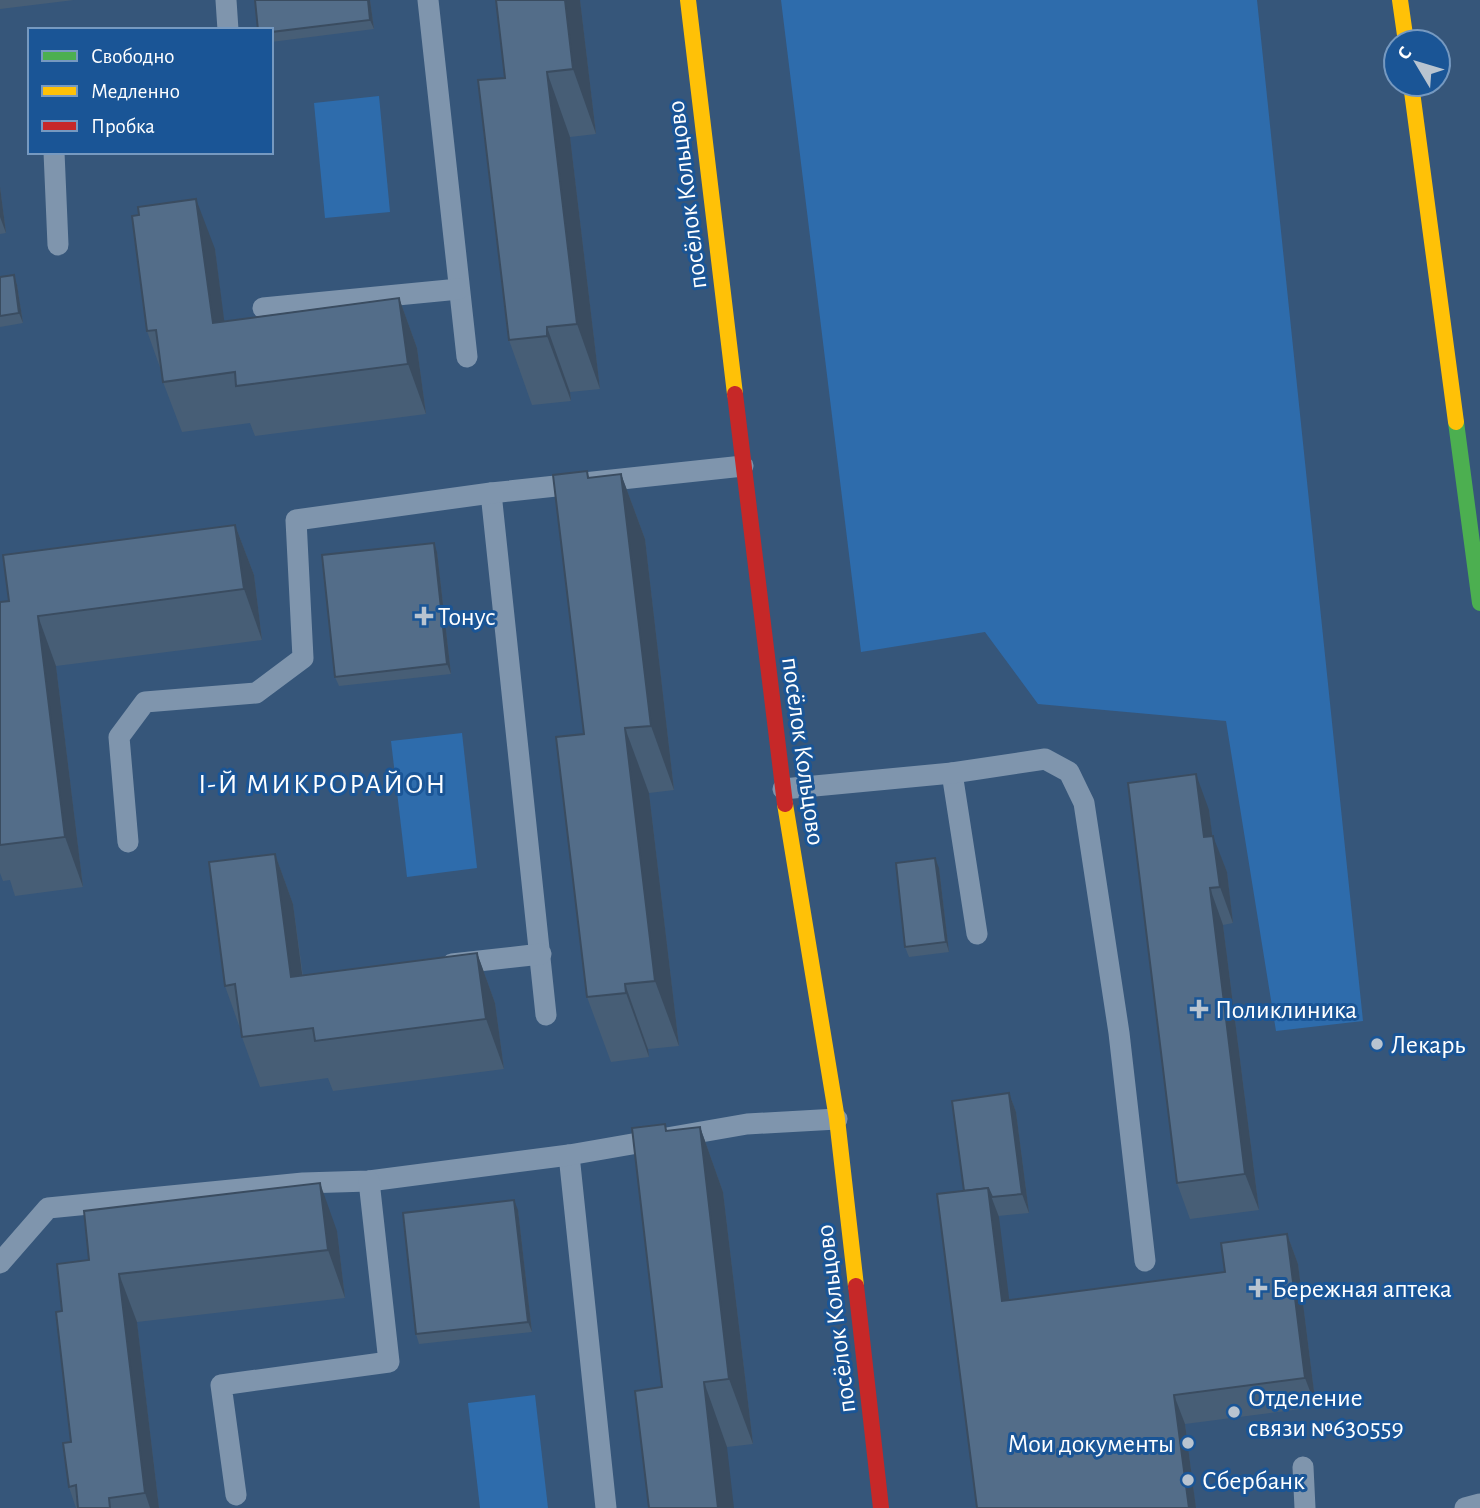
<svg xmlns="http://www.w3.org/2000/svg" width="1480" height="1508" font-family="'Alegreya Sans',sans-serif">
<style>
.green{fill:#2e6cac}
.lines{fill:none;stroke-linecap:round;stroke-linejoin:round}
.lane{stroke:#7f95ad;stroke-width:21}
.fast{stroke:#4caf50;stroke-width:16}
.slow{stroke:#ffc107;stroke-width:16}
.jam{stroke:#c62828;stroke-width:16}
.wall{fill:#475e76}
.shaded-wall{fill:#3a4c60}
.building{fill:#536d89;stroke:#3a4c60;stroke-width:2}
.poi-dot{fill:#b9c4d0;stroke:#1a5596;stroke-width:2.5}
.labels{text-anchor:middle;stroke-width:6;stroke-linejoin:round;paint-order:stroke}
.street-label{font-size:26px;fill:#fff;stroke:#1a5596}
.poi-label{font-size:26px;fill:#fff;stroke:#1a5596;text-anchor:start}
.neighbourhood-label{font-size:28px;letter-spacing:2px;fill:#fff;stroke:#1a5596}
</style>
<rect width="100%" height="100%" fill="#36567a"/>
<!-- green -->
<g class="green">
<polygon points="781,0 1257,0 1363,1021 1276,1031 1226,721 1038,704 985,632 861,652"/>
<polygon points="379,96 390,212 325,218 314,103"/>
<polygon points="462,733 477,868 407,877 391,741"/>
<polygon points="535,1395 548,1508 480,1508 468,1403"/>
</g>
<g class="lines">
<!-- lane -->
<g class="lane">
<polyline points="226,0 228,30"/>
<polyline points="428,0 467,357"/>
<polyline points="54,152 58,245"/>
<polyline points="263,308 459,289"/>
<polyline points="491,493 546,1015"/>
<polyline points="952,773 977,934"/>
<polyline points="783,789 952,773 1045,759 1069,772 1084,803 1119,1033 1145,1261"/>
<polyline points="128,842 119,737 145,702 256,693 303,658 296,520 491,493 743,466"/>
<polyline points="452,964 541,954"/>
<polyline points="569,1155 606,1508"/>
<polyline points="0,1263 48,1208 303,1183 369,1181 569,1155 747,1124 837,1119"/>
<polyline points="1303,1467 1305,1508"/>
<polyline points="236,1495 221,1385 389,1362 369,1181"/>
<polyline points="1465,1508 1480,1504"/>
</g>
<!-- fast -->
<polyline class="fast" points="1456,422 1480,603"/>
<!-- slow -->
<g class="slow">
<polyline points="688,0 735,394"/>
<polyline points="1400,0 1406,42"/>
<polyline points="1411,84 1456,422"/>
<polyline points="785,804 837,1119 856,1286"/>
</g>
<!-- jam -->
<g class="jam">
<polyline points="735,394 785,804"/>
<polyline points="856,1286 881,1508"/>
</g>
</g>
<!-- wall -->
<g class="wall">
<polygon points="0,0 74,0 0,9"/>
<polygon points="255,0 370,0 374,29 271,42 271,30"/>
<polygon points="496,0 580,0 596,134 570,137 600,389 570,392 571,401 532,405 509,340 505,78"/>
<polygon points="0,187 6,233 0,234"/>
<polygon points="215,249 224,321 399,298 417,348 426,414 255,436 250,423 182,432 163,382 162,373 147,331"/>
<polygon points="14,275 17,285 23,323 0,327 0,277"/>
<polygon points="587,471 589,478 621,474 645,539 674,790 649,793 679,1046 648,1049 649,1057 611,1062 587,997 584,734"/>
<polygon points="235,525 254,575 262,640 56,666 83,887 15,896 10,880 3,881 0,873 0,602 9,601"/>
<polygon points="437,552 451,674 339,686 335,677"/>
<polygon points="1209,810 1212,836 1227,872 1233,923 1223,925 1259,1210 1190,1219 1177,1183"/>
<polygon points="275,854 293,904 303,976 477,953 495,1003 504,1069 333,1091 328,1078 260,1087 242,1037 240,1028 225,986"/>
<polygon points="939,868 949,952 909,957 905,947"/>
<polygon points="1009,1093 1016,1112 1029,1213 998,1216 1009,1300 1225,1272 1287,1234 1298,1264 1316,1407 1185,1424 1196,1508 977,1508 964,1191"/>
<polygon points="700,1127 723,1192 753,1444 727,1447 662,1387 668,1131"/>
<polygon points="518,1210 532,1332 419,1344 416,1334"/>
<polygon points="337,1231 345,1298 137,1322 159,1508 76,1508 69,1487 71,1442 62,1311 57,1264"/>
</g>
<!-- shaded-wall -->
<g class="shaded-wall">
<polygon points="368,0 370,0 374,29 370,20"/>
<polygon points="565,0 580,0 596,134 573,69"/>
<polygon points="547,72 570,137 600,389 577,324"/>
<polygon points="0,187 6,233 0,217"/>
<polygon points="196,199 215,249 231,373 213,323"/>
<polygon points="14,275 17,285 23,323 19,313"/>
<polygon points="399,298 417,348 426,414 408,364"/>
<polygon points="547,327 570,392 571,401 547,336"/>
<polygon points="621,474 645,539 674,790 651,726"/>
<polygon points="235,525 254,575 262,640 244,589"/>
<polygon points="434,543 437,552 451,674 447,664"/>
<polygon points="38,616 56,666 83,887 65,837"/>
<polygon points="625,728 649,793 679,1046 655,981"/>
<polygon points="1196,774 1209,810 1217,873 1204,837"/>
<polygon points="1213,836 1227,872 1233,923 1220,887"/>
<polygon points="275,854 293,904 309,1027 291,977"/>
<polygon points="935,858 939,868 949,952 946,942"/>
<polygon points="1210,888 1223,925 1259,1210 1245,1174"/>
<polygon points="477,953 495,1003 504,1069 486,1019"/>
<polygon points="625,984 648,1049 649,1057 626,993"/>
<polygon points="1009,1093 1016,1112 1029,1213 1022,1194"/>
<polygon points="700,1127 723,1192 753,1444 729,1379"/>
<polygon points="320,1183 337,1231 345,1298 328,1250"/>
<polygon points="988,1188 999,1217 1013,1330 1002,1301"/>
<polygon points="514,1200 518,1210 532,1332 528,1322"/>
<polygon points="1287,1234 1298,1264 1316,1407 1305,1378"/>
<polygon points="119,1274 137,1322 159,1508 150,1508 145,1493"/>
<polygon points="704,1382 727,1447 734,1508 718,1508"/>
<polygon points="1174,1395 1185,1424 1196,1508 1189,1508"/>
</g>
<!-- building -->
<g class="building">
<polygon points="255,0 368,0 370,20 271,32 271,30 258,30"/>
<polygon points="496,0 565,0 573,69 547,72 577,324 547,327 547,336 509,340 478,80 505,78"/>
<polygon points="196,199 213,323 399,298 408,364 236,386 235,372 163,382 156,330 147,331 132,216 139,215 138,207"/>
<polygon points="14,275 19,313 0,316 0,277"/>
<polygon points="587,471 588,478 621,474 651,726 625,728 655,981 625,984 626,993 587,997 556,737 584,734 553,475"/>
<polygon points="235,525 244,589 38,616 65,837 0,845 0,602 9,601 3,555"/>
<polygon points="434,543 447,664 335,677 322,555"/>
<polygon points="1196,774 1204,837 1213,836 1220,887 1210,888 1245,1174 1177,1183 1128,783"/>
<polygon points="275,854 291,977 477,953 486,1019 315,1041 313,1028 242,1037 235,984 225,986 209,862"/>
<polygon points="935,858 946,942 905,947 896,863"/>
<polygon points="1009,1093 1022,1194 992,1197 988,1188 964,1191 952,1101"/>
<polygon points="665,1124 666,1131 700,1127 729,1379 704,1382 718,1508 649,1508 635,1391 662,1387 632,1128"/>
<polygon points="320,1183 328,1250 119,1274 145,1493 109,1498 110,1508 78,1508 76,1485 69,1487 63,1443 71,1442 56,1312 62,1311 57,1264 89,1260 84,1211"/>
<polygon points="988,1188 1002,1301 1225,1272 1221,1243 1287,1234 1305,1378 1174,1395 1189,1508 977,1508 937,1194"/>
<polygon points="514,1200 528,1322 416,1334 403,1213"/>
</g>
<!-- markers -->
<g class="poi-dot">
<path d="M420.5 605.5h7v7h7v7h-7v7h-7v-7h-7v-7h7z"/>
<path d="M1195.5 998.5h7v7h7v7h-7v7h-7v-7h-7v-7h7z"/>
<circle cx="1377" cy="1044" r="7"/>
<path d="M1254.5 1277.5h7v7h7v7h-7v7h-7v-7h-7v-7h7z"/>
<circle cx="1234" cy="1412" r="7"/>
<circle cx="1188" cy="1443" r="7"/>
<circle cx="1188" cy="1480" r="7"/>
</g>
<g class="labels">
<!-- street labels -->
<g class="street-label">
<text transform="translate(686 195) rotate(-97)" y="9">посёлок Кольцово</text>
<text transform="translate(804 751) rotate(82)" y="9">посёлок Кольцово</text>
<text transform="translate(835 1319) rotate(-97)" y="9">посёлок Кольцово</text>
</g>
<!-- poi labels -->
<g class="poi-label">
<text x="438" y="625">Тонус</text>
<text x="1215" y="1018">Поликлиника</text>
<text x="1391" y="1053">Лекарь</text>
<text x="1272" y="1297">Бережная аптека</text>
<text x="1248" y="1406">Отделение<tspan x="1248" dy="30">связи №630559</tspan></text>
<text x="1174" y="1452" text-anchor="end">Мои документы</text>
<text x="1202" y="1489">Сбербанк</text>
</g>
<!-- neighbourhood labels -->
<g class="neighbourhood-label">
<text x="323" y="793">I-Й МИКРОРАЙОН</text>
</g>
</g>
<!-- legend -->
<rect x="28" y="28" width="245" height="126" fill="#1a5596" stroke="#7699c0" stroke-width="2"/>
<rect x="42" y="51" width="35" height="10" fill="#4caf50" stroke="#7699c0" stroke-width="2"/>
<text x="91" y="63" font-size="21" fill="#ffffff">Свободно</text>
<rect x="42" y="86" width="35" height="10" fill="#ffc107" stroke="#7699c0" stroke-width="2"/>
<text x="91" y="98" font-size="21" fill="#ffffff">Медленно</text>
<rect x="42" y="121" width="35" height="10" fill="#c62828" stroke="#7699c0" stroke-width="2"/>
<text x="91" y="133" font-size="21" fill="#ffffff">Пробка</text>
<!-- north arrow -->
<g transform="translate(1417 63) rotate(308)"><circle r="33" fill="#1a5596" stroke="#7699c0" stroke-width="2"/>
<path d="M0-5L12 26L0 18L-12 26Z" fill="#b9c4d0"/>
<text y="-10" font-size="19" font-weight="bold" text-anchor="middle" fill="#ffffff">С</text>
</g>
</svg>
